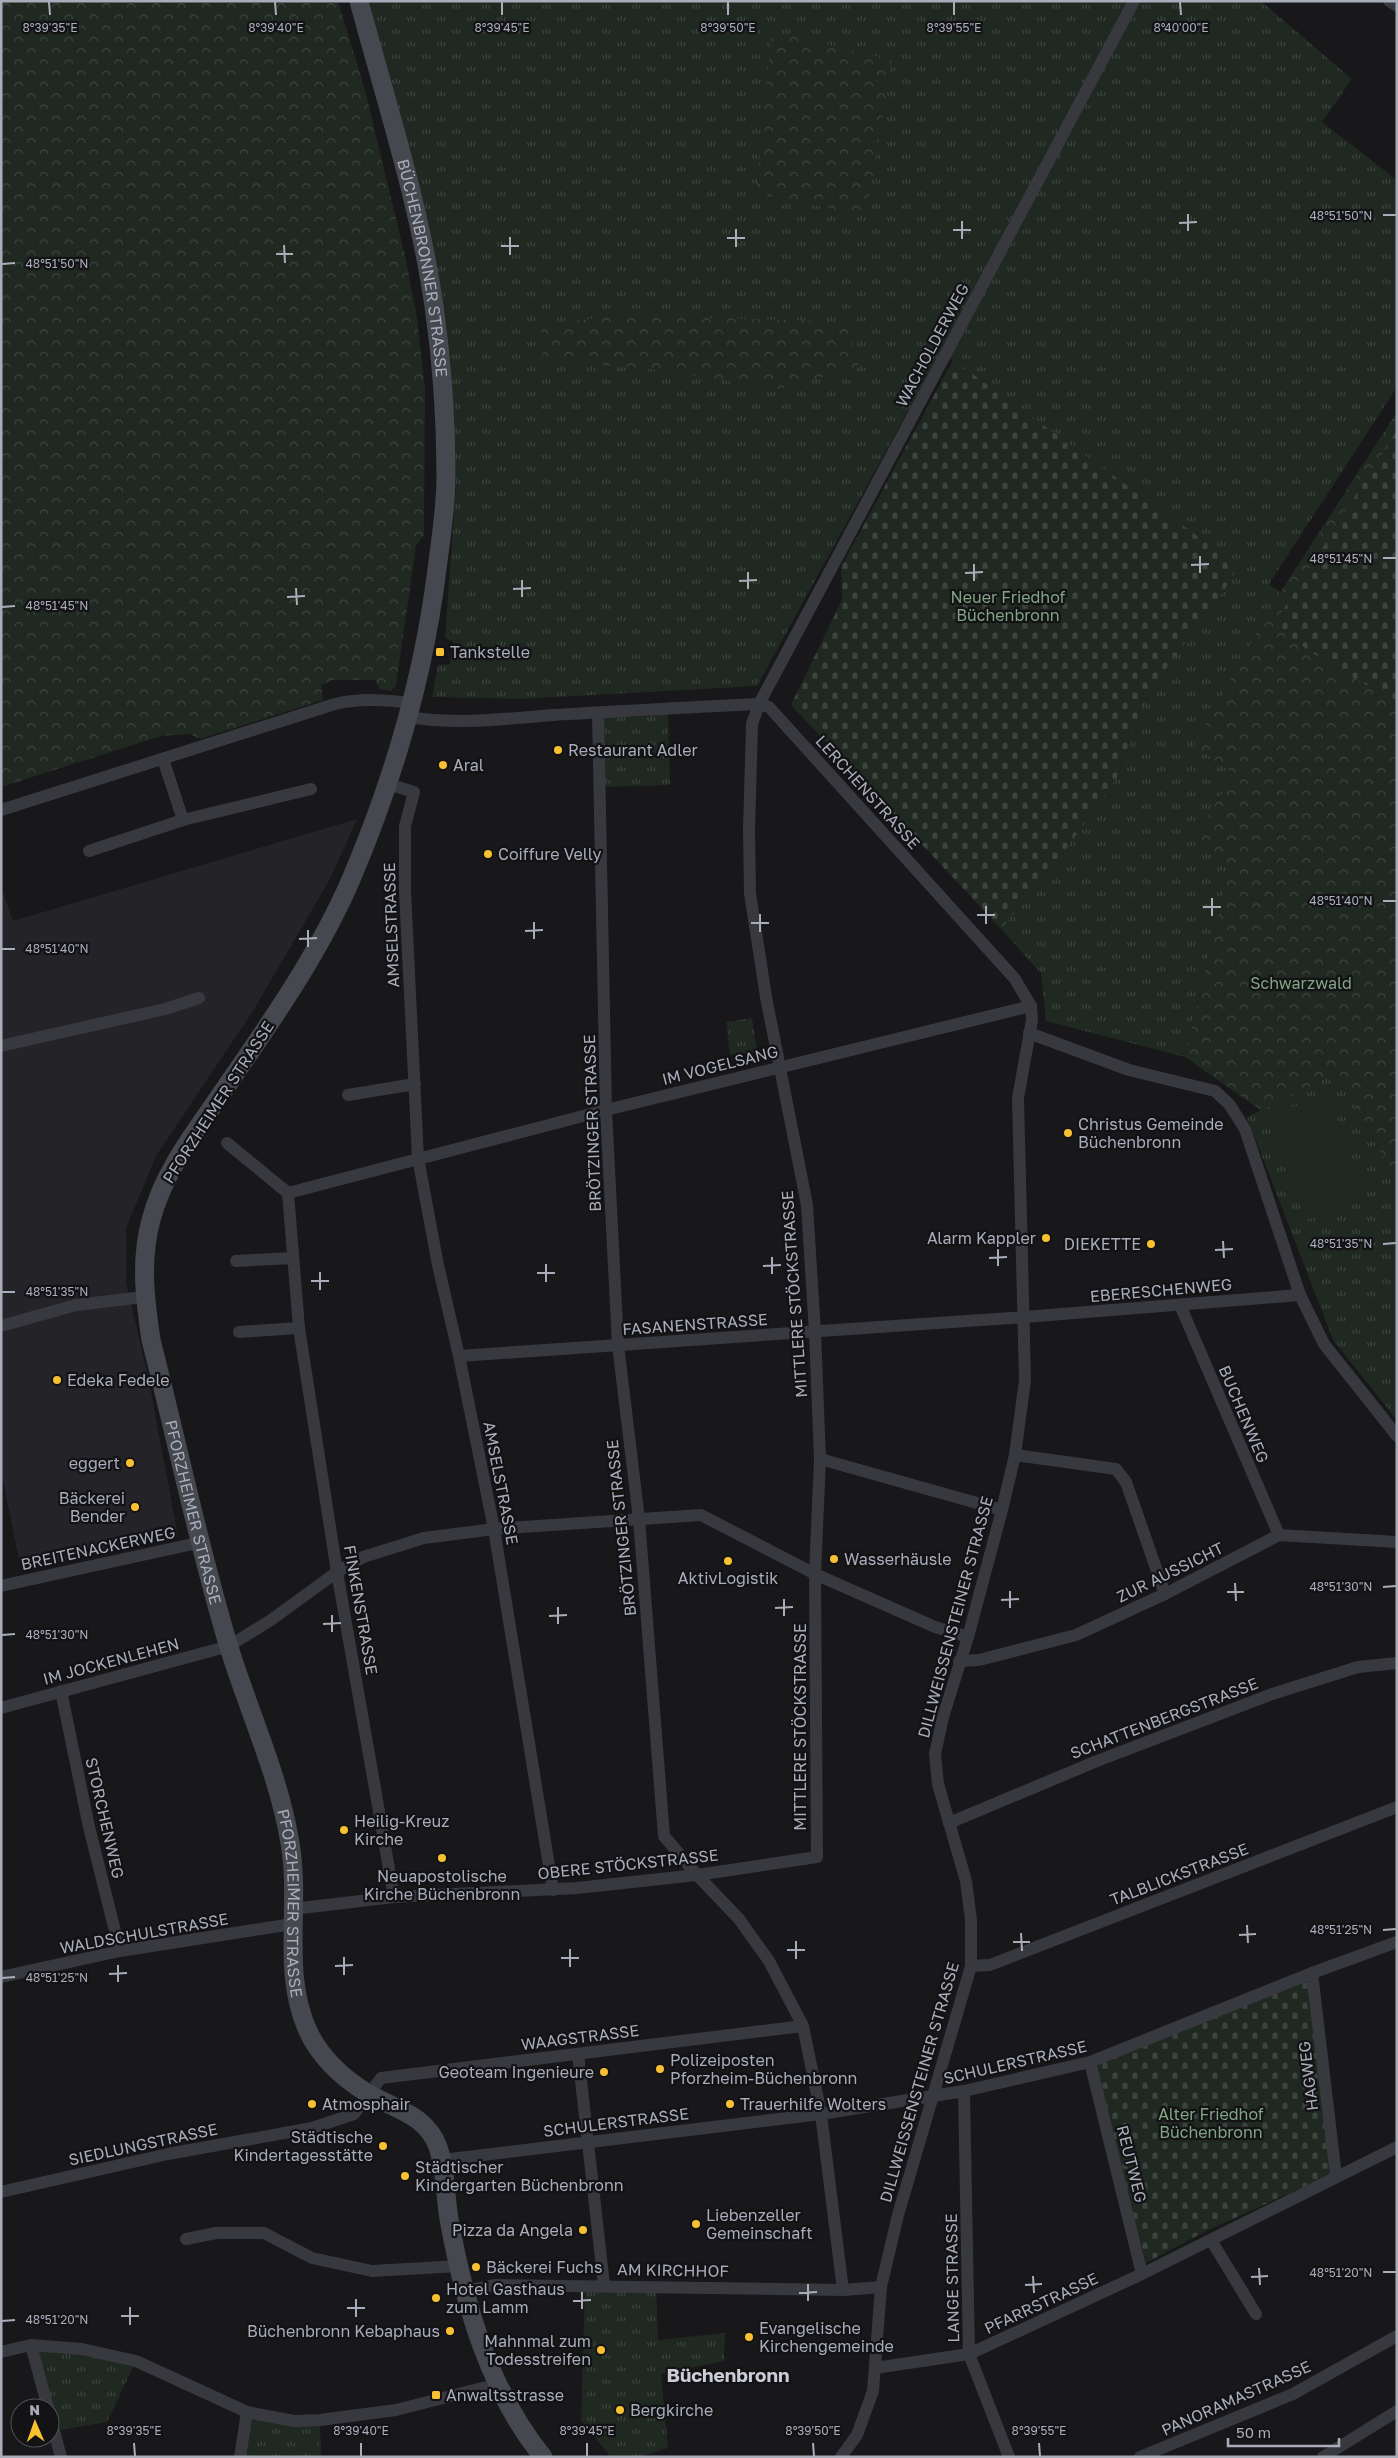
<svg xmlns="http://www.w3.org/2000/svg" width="1398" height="2458" font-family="'Golos Text',sans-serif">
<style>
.built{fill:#242327}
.grass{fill:url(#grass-tufts)}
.forest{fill:url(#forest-crowns)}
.cemetery{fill:url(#cemetery-stones)}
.pitch{fill:#1f2821}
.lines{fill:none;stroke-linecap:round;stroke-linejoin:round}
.street{stroke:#38393f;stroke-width:12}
.secondary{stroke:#46484f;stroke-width:19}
.ticks{fill:none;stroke:#a9adba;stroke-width:2}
.poi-dot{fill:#f9c130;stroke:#131215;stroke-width:2}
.labels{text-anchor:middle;stroke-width:4.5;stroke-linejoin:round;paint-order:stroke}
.street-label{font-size:16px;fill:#a9adba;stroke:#131215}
.park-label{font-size:16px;fill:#80a684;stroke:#131215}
.poi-label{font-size:16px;fill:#a9adba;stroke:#131215;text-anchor:start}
.quarter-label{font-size:19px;font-weight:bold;fill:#cacdd6;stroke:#131215}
.ticks-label{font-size:12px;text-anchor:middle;fill:#a9adba;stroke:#131215;stroke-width:4.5;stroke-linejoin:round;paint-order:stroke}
</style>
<defs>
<pattern id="grass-tufts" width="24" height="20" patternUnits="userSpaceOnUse" patternTransform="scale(1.25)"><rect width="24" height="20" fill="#1f2821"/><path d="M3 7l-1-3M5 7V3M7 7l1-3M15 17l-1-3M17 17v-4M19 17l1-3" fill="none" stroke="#3d443f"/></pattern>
<pattern id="forest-crowns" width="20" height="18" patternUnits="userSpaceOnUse" patternTransform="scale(1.25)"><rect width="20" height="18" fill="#1f2821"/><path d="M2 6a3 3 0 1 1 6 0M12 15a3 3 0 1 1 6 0" fill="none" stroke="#3d443f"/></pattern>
<pattern id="cemetery-stones" width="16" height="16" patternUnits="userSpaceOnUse" patternTransform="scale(1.25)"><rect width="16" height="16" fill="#1f2821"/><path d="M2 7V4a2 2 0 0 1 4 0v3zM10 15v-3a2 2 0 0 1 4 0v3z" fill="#3d443f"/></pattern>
</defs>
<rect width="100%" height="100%" fill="#18171a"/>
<!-- built -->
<polygon class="built" points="357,819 330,879 253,1011 156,1156 126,1228 126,1282 149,1381 178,1536 21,1569 1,1471 1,886 13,921"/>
<!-- grass -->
<g class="grass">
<polygon points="370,1 1261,1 1352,79 1322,122 1397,180 1397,387 1269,584 1290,598 1234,774 1195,841 1230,865 1185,1057 1046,1021 1041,973 1001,929 1117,777 1149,692 953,360 940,353 757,686 520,699 432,697 438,665 450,664 453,642 445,638 456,484 454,429"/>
<polygon points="668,708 670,785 600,787 598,713"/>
<polygon points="752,1018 757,1052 730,1055 726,1022"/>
<polygon points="1338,1072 1397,1183 1397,1420 1333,1340 1247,1117"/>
<polygon points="585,2285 656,2286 658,2340 725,2333 724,2361 661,2374 668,2448 639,2457 611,2457 581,2421"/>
<polygon points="31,2345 136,2361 107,2422 54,2431"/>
<polygon points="247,2412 320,2420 321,2457 240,2457"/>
</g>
<!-- forest -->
<g class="forest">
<polygon points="1,1 338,1 365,90 406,260 417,319 425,388 424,535 416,546 396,685 391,691 380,689 375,680 333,680 321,685 323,700 200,739 190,734 161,736 1,787"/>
<polygon points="772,31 892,60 866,216 756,193"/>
<polygon points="619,315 848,322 859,367 779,389 661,370 543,360 543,325"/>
<polygon points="1397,412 1397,1183 1338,1072 1262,1111 1185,1057 1230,865 1194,841 1233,774 1194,745 1272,605"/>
</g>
<!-- cemetery -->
<g class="cemetery">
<polygon points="953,360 1239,566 1224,590 1149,692 1117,777 1062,855 1001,929 791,705 842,600 841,567"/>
<polygon points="1397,430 1397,701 1336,669 1273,626"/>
<polygon points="1308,1980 1330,2175 1208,2230 1146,2263 1095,2066"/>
</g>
<!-- pitch -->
<polygon class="pitch" points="1328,1094 1367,1197 1306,1220 1266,1117"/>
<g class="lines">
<!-- street -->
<g class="street">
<polyline points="1389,1 1397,6"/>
<polyline points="598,713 606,1110 618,1345 639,1519 664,1836 697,1875 739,1919 769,1961 803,2026 821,2114 843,2290"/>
<path d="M409,717C456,725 505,719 553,715C622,711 690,707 759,704L769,707L1015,979L1031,1006L1032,1020L1018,1098L1025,1380L1015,1455L1002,1510L968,1637L943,1717L935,1754L938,1784L966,1881L971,1920V1966L898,2215L881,2287L873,2391L857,2435L841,2457"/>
<polyline points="163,759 183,820 311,789"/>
<polyline points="388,784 414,792 405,826 405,891 418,1158 438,1265 459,1356 494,1529 553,1890"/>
<path d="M1,810L335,704C361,698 386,700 413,703"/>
<polyline points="89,851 183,820"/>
<polyline points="1029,1033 1129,1070 1215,1091 1229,1104 1245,1129 1300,1295 1324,1344 1397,1436"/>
<polyline points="1,1046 165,1009 199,998"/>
<polyline points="348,1095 415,1084"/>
<polyline points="227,1143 288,1193 299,1328 337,1572 394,1897"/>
<polyline points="288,1193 606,1110 1031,1006"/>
<polyline points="236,1261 292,1258"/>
<polyline points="1180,1305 1279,1535"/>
<polyline points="1,1326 76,1305 144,1297"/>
<polyline points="239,1332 299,1328"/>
<polyline points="459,1356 1024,1317 1300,1295"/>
<polyline points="1015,1455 1116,1469 1126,1482 1165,1594"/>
<polyline points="820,1459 1002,1510"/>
<polyline points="1,1586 202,1542"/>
<polyline points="959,1661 979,1660 1076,1635 1165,1594 1279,1535 1397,1542"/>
<polyline points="61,1691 89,1827 120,1951"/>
<polyline points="1,1708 229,1646 271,1620 337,1572 363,1557 424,1538 494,1529 701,1515 815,1574 935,1627 968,1637"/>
<polyline points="949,1823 1097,1761 1272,1694 1358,1667 1397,1663"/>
<polyline points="293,1909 394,1897 577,1888 697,1875 817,1857 815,1574 820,1459 815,1332 807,1205 766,997 750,893 749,830 752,724 759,704 1134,1"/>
<polyline points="971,1966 990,1965 1397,1807"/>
<polyline points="1312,1973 1336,2176"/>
<polyline points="1,1977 120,1951 292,1924"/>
<polyline points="578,2054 604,2285"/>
<polyline points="1090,2062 1142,2274"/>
<polyline points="964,2091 969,2354 1009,2457"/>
<polyline points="442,2160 821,2114 964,2091 1090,2062 1312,1973 1397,1942"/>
<polyline points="1,2192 168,2154 312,2128 354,2114 381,2078 803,2026"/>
<polyline points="186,2239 216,2233 264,2233 312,2258 372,2271 459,2266"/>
<polyline points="1211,2240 1256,2314"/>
<polyline points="465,2291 496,2285 843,2290 881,2287"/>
<polyline points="31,2345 48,2408"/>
<polyline points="1,2352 31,2345 82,2349 136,2361 247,2412 294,2421 320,2420 396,2410 498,2384"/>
<polyline points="875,2368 969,2354 1142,2274 1397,2147"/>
<polyline points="50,2416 61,2457"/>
<polyline points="240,2457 247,2412"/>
<polyline points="1140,2457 1293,2394 1397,2336"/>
<polyline points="1323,2457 1397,2411"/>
</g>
<!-- secondary -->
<path class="secondary" id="s1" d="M359,1C386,102 419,202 434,306C442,362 446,420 446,476C446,507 441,538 437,569C424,675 394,778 352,877C321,950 273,1019 228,1084C199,1127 164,1169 151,1220C140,1261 145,1299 151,1340C177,1441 198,1544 228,1644C248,1710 279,1775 290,1843C301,1906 281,1972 308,2031C320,2057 343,2078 367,2093C394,2109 426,2114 438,2147C446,2170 445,2195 449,2219C464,2302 489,2391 543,2457"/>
</g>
<!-- ticks -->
<path class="ticks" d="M49,2L50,15M275,2L276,15M502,2V15M728,2V15M954,2V15M1180,2L1181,15M1188,214V231M1383,215H1396M962,221V239M1179,223L1197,222M736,229V247M953,230H971M510,237V255M727,238H745M284,245L285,263M501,246H519M276,254H293M2,264L15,263M1200,556V573M1383,558H1396M974,564V581M1191,565L1209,564M748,572V589M965,573L983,572M522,580V597M739,581L757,580M296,588L297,605M513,589L531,588M287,597L305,596M2,607L15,606M1212,898V916M1383,901H1396M986,906V924M1203,907H1221M760,914V932M977,915H995M534,922V939M751,923H769M308,930V947M525,931L543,930M299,939L317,938M2,949H15M1223,1241L1224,1258M1383,1244L1396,1243M998,1249V1266M1215,1250L1233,1249M772,1257V1274M989,1258L1007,1257M546,1264V1282M763,1266L781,1265M320,1272V1290M537,1273H555M311,1281H329M2,1292H15M1235,1583L1236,1601M1383,1587L1396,1586M1010,1591V1608M1227,1592H1244M784,1599V1616M1001,1600L1019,1599M558,1607V1624M775,1608L793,1607M332,1615V1632M549,1616L567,1615M323,1624L341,1623M2,1635L15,1634M1247,1925L1248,1943M1383,1930L1396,1929M1021,1933L1022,1951M1239,1935L1256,1934M796,1941V1959M1013,1942H1030M570,1949V1967M787,1950H805M344,1957V1975M561,1958H579M118,1965V1982M335,1966L353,1965M109,1974L127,1973M2,1978L15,1977M1259,2268L1260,2285M1383,2272H1396M1033,2276L1034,2293M1251,2277L1268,2276M808,2284V2301M1025,2285L1042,2284M582,2292V2309M799,2293L817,2292M356,2299V2317M573,2301L591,2300M130,2307V2325M347,2308H365M121,2316H139M2,2321L15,2320M134,2443L135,2456M361,2443V2456M587,2443V2456M813,2443L814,2456M1039,2443L1040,2456"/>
<!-- markers -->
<g class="poi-dot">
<rect x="435" y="647" width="10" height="10" rx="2.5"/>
<circle cx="558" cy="750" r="5"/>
<circle cx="443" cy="765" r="5"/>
<circle cx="488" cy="854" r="5"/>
<circle cx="1068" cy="1133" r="5"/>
<circle cx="1046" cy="1238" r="5"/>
<circle cx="1151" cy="1244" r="5"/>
<circle cx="57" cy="1380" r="5"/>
<circle cx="130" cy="1463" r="5"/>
<circle cx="135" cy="1507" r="5"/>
<circle cx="834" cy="1559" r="5"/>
<circle cx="728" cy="1561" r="5"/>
<circle cx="344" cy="1830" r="5"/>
<circle cx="442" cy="1858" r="5"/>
<circle cx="660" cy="2069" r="5"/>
<circle cx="604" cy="2072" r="5"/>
<circle cx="312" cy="2104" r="5"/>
<circle cx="730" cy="2104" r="5"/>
<circle cx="383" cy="2146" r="5"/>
<circle cx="405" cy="2176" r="5"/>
<circle cx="696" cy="2224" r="5"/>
<circle cx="583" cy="2230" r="5"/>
<circle cx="476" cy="2267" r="5"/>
<circle cx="436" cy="2298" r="5"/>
<circle cx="450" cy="2331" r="5"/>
<circle cx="749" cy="2337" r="5"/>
<circle cx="601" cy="2350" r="5"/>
<rect x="431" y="2390" width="10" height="10" rx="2.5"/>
<circle cx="620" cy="2410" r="5"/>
</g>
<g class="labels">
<!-- street labels -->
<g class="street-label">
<text dy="6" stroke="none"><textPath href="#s1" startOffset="275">BÜCHENBRONNER STRASSE</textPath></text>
<text transform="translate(932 345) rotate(-62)" y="6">WACHOLDERWEG</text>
<text transform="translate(868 792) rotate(48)" y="6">LERCHENSTRASSE</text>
<text transform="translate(391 925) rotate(-92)" y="6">AMSELSTRASSE</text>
<text transform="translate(720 1065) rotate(-14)" y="6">IM VOGELSANG</text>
<text transform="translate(218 1102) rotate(-57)" y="6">PFORZHEIMER STRASSE</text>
<text transform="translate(592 1123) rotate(-92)" y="6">BRÖTZINGER STRASSE</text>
<text transform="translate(1161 1290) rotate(-5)" y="6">EBERESCHENWEG</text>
<text transform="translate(794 1294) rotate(-94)" y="6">MITTLERE STÖCKSTRASSE</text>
<text transform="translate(695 1324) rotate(-4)" y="6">FASANENSTRASSE</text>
<text transform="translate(1244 1414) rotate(67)" y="6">BUCHENWEG</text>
<text transform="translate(501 1483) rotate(79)" y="6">AMSELSTRASSE</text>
<text dy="6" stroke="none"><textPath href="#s1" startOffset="1596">PFORZHEIMER STRASSE</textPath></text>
<text transform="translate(621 1528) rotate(-96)" y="6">BRÖTZINGER STRASSE</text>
<text transform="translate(98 1548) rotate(-12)" y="6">BREITENACKERWEG</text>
<text transform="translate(1170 1572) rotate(-26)" y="6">ZUR AUSSICHT</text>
<text transform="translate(361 1610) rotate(80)" y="6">FINKENSTRASSE</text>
<text transform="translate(955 1617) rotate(-75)" y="6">DILLWEISSENSTEINER STRASSE</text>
<text transform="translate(111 1661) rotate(-15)" y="6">IM JOCKENLEHEN</text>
<text transform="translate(1164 1718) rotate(-21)" y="6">SCHATTENBERGSTRASSE</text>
<text transform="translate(800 1727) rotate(-90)" y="6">MITTLERE STÖCKSTRASSE</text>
<text transform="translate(105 1818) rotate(77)" y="6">STORCHENWEG</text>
<text transform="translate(628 1864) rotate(-6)" y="6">OBERE STÖCKSTRASSE</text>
<text transform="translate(1179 1874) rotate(-21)" y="6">TALBLICKSTRASSE</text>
<text dy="6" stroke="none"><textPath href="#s1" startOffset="2001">PFORZHEIMER STRASSE</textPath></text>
<text transform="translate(144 1933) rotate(-10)" y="6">WALDSCHULSTRASSE</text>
<text transform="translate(580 2037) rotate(-7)" y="6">WAAGSTRASSE</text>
<text transform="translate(1015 2062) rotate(-13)" y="6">SCHULERSTRASSE</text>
<text transform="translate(1308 2076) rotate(-97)" y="6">HAGWEG</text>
<text transform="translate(919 2082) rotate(-74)" y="6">DILLWEISSENSTEINER STRASSE</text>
<text transform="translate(616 2122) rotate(-7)" y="6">SCHULERSTRASSE</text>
<text transform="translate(143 2144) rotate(-12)" y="6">SIEDLUNGSTRASSE</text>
<text transform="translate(1132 2164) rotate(76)" y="6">REUTWEG</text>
<text transform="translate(673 2270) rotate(1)" y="6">AM KIRCHHOF</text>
<text transform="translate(952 2278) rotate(-91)" y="6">LANGE STRASSE</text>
<text transform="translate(1041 2303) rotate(-25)" y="6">PFARRSTRASSE</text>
<text transform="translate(1236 2398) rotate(-24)" y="6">PANORAMASTRASSE</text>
</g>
<!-- park labels -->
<g class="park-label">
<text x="1008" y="603">Neuer Friedhof<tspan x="1008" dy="18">Büchenbronn</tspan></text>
<text x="1301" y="989">Schwarzwald</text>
<text x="1211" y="2120">Alter Friedhof<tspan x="1211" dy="18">Büchenbronn</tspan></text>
</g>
<!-- poi labels -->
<g class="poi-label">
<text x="450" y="658">Tankstelle</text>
<text x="568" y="756">Restaurant Adler</text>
<text x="453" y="771">Aral</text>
<text x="498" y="860">Coiffure Velly</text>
<text x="1078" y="1130">Christus Gemeinde<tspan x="1078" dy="18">Büchenbronn</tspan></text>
<text x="1036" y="1244" text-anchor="end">Alarm Kappler</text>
<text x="1141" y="1250" text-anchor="end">DIEKETTE</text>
<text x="67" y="1386">Edeka Fedele</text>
<text x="120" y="1469" text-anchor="end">eggert</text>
<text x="125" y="1504" text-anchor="end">Bäckerei<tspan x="125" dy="18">Bender</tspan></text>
<text x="844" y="1565">Wasserhäusle</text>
<text x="728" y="1584" text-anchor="middle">AktivLogistik</text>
<text x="354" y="1827">Heilig-Kreuz<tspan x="354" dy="18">Kirche</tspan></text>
<text x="442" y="1882" text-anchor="middle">Neuapostolische<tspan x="442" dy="18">Kirche Büchenbronn</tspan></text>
<text x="670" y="2066">Polizeiposten<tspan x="670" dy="18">Pforzheim-Büchenbronn</tspan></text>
<text x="594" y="2078" text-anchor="end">Geoteam Ingenieure</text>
<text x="322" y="2110">Atmosphair</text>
<text x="740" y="2110">Trauerhilfe Wolters</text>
<text x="373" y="2143" text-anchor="end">Städtische<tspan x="373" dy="18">Kindertagesstätte</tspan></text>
<text x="415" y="2173">Städtischer<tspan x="415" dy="18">Kindergarten Büchenbronn</tspan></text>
<text x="706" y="2221">Liebenzeller<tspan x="706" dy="18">Gemeinschaft</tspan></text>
<text x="573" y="2236" text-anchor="end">Pizza da Angela</text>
<text x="486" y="2273">Bäckerei Fuchs</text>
<text x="446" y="2295">Hotel Gasthaus<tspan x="446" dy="18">zum Lamm</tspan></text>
<text x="759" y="2334">Evangelische<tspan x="759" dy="18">Kirchengemeinde</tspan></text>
<text x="440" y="2337" text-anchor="end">Büchenbronn Kebaphaus</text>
<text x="591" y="2347" text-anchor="end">Mahnmal zum<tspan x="591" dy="18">Todesstreifen</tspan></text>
<text x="446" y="2401">Anwaltsstrasse</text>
<text x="630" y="2416">Bergkirche</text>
</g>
<!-- quarter labels -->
<g class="quarter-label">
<text x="728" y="2382">Büchenbronn</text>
</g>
</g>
<g class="ticks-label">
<text x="50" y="32">8°39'35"E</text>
<text x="276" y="32">8°39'40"E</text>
<text x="502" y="32">8°39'45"E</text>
<text x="728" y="32">8°39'50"E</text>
<text x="954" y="32">8°39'55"E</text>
<text x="1181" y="32">8°40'00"E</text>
<text x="1341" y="220">48°51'50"N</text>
<text x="57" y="268">48°51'50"N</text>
<text x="1341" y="563">48°51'45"N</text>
<text x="57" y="610">48°51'45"N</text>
<text x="1341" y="905">48°51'40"N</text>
<text x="57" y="953">48°51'40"N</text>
<text x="1341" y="1248">48°51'35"N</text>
<text x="57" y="1296">48°51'35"N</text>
<text x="1341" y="1591">48°51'30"N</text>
<text x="57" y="1639">48°51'30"N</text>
<text x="1341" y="1934">48°51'25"N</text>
<text x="57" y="1982">48°51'25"N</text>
<text x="1341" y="2277">48°51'20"N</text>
<text x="57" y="2324">48°51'20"N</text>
<text x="134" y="2435">8°39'35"E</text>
<text x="361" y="2435">8°39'40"E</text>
<text x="587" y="2435">8°39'45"E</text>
<text x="813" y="2435">8°39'50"E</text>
<text x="1039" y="2435">8°39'55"E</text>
</g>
<!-- border -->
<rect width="1398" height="2458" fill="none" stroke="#a9adba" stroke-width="5"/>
<!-- north arrow -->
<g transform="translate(35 2423) rotate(358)"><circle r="24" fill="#131215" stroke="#4f5057"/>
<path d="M0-4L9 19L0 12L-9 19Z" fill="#f9c130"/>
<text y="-8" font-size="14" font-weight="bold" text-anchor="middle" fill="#a9adba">N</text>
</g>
<!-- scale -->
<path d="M1228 2438v8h111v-8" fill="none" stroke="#a9adba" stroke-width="2.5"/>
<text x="1236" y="2438" font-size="15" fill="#a9adba" stroke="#131215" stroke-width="4" paint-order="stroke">50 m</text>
</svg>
